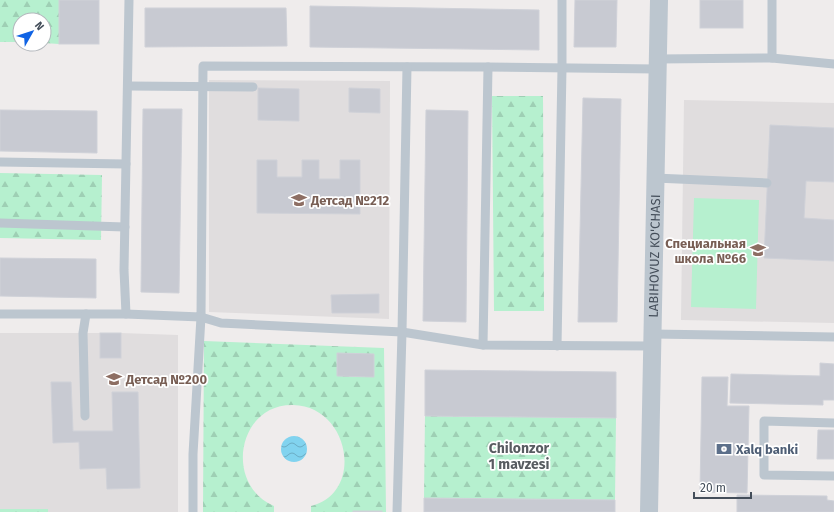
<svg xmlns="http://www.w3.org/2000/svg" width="834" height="512" font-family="'Fira Sans',sans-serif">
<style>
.education{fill:#e0ddde}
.forest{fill:url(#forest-firs)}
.pitch{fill:#b6f0cf}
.water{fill:url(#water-waves)}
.building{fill:#c8cad2;stroke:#cfd1d8}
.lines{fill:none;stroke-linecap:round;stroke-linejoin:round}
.lane{stroke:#bcc6cf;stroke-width:9}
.street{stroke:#bcc6cf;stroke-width:18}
.labels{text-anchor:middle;stroke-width:3.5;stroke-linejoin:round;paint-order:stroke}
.education-label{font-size:13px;font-weight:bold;fill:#785e54;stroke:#fff;text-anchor:start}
.street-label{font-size:13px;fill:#444e5a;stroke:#fff}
.service-label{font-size:13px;font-weight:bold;fill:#4e5e75;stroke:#fff;text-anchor:start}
.neighbourhood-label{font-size:14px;font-weight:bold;fill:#585c61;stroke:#fff}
</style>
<defs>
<pattern id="forest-firs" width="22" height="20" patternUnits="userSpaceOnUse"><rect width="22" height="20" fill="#b6f0cf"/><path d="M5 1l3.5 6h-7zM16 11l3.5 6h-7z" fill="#9ecfb4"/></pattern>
<pattern id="water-waves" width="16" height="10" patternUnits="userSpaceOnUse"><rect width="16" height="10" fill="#81d3ef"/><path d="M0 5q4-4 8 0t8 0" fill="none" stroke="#6badc5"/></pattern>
</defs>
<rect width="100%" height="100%" fill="#efecec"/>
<!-- education -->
<g class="education">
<polygon points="209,80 390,81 389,319 209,312"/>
<polygon points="684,100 834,103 834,323 681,320"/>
<polygon points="0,333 121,333 178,335 178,512 0,512"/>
</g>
<!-- forest -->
<g class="forest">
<polygon points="0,0 59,0 59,44 44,43 44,20 20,20 20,42 0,42"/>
<polygon points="492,96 543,96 544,311 494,311"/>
<polygon points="0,173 102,175 101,240 0,238"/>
<path d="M204,341L384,348L386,512H311V506C365,493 350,406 293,405C237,404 224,485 274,506V512H203Z"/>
<polygon points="425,416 616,418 615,500 424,498"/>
<rect x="0" y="509" width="48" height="3"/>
</g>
<!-- pitch -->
<polygon class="pitch" points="694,198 759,200 756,309 691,307"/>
<!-- water -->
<circle class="water" cx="294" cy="449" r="13"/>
<!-- building -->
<g class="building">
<rect x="59" y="0" width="40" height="44"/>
<polygon points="575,0 617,0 616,47 574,47"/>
<rect x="700" y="0" width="43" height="28"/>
<polygon points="310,6 539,10 539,50 310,47"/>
<polygon points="145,8 286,8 287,46 145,47"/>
<polygon points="258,88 299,89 299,121 258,120"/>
<polygon points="349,88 380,89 380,113 349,112"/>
<polygon points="583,98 621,99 617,322 578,322"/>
<polygon points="143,109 182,109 179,293 141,292"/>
<polygon points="0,110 97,111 97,153 0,151"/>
<polygon points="426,110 468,111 466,322 423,321"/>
<polygon points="770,125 834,128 834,182 806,181 804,218 834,220 834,261 764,258"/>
<polygon points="257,160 277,160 277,177 302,177 302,160 319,160 319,179 340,179 340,160 360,160 360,214 257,213"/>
<polygon points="0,258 96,259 96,298 0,296"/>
<polygon points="379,294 379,313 332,313 331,295"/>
<rect x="100" y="333" width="21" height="25"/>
<polygon points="337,353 374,354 374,377 337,376"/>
<polygon points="820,363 834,364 834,400 823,400 823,405 730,403 731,374 820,376"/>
<polygon points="425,370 616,372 616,418 425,416"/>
<polygon points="702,377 728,377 727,406 749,406 747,493 700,492"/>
<polygon points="51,382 71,382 73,431 113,431 112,392 138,392 140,488 107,489 106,468 80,469 79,442 53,443"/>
<polygon points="818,430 834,430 834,459 817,459"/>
<polygon points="737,495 827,496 827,500 834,501 834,512 737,512"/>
<polygon points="424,498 615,500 615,512 424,512"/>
<rect x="353" y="511" width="29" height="1"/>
</g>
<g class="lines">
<!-- lane -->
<g class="lane">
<polyline points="772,58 772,0"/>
<polyline points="658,59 772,58 834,64"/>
<polyline points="128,86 253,87"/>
<polyline points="0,162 126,164"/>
<polyline points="655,178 767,183"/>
<polyline points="0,223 125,227"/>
<polyline points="0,314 126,314 201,317 203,66 488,67 657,69"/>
<polyline points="126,314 124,270 129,0"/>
<polyline points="653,334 834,337"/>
<polyline points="483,345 488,67"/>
<polyline points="557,346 562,68 562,0"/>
<polyline points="85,416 83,333 86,314"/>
<polyline points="834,423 764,421 764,475 834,476"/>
<polyline points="193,512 193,454 201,317 221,323 402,332 483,345 652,346"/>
<polyline points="397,512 402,332 407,67"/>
</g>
<!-- street -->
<path class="street" id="s1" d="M649,512L659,0"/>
</g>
<!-- icons -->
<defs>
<symbol id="school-bare" viewBox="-9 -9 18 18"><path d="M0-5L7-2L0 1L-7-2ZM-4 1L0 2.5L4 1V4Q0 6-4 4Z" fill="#8d6e63" stroke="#fff" stroke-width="2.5" paint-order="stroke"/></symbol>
<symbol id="bank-bare" viewBox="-9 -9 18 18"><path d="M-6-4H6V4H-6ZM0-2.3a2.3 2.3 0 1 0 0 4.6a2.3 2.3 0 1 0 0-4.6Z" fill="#5c6f8a" stroke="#fff" stroke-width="2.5" paint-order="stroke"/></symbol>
</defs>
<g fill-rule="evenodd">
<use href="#school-bare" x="288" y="189" width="22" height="22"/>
<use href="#school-bare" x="747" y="239" width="22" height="22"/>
<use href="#school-bare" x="103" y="368" width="22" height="22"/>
<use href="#bank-bare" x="713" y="438" width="22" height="22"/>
</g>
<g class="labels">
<!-- education labels -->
<g class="education-label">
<text x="311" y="205">Детсад №212</text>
<text x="746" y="248" text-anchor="end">Специальная<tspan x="746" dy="15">школа №66</tspan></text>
<text x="126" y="384">Детсад №200</text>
</g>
<!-- street labels -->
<g class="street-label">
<text dy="5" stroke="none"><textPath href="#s1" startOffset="256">LABIHOVUZ KO'CHASI</textPath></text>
</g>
<!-- service labels -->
<g class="service-label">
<text x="736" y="454">Xalq banki</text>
</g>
<!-- neighbourhood labels -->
<g class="neighbourhood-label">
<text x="519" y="453">Chilonzor<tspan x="519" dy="16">1 mavzesi</tspan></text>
</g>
</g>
<!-- north arrow -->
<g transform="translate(32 32) rotate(51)"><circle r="19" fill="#ffffff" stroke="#b4b8bd"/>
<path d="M0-3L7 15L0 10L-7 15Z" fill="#1063e4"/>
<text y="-6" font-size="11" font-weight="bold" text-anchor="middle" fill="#444e5a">N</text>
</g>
<!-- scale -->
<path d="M694 492v6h57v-6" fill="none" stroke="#444e5a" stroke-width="2"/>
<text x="700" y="492" font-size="12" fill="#444e5a" stroke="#ffffff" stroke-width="3" paint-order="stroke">20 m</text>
</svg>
